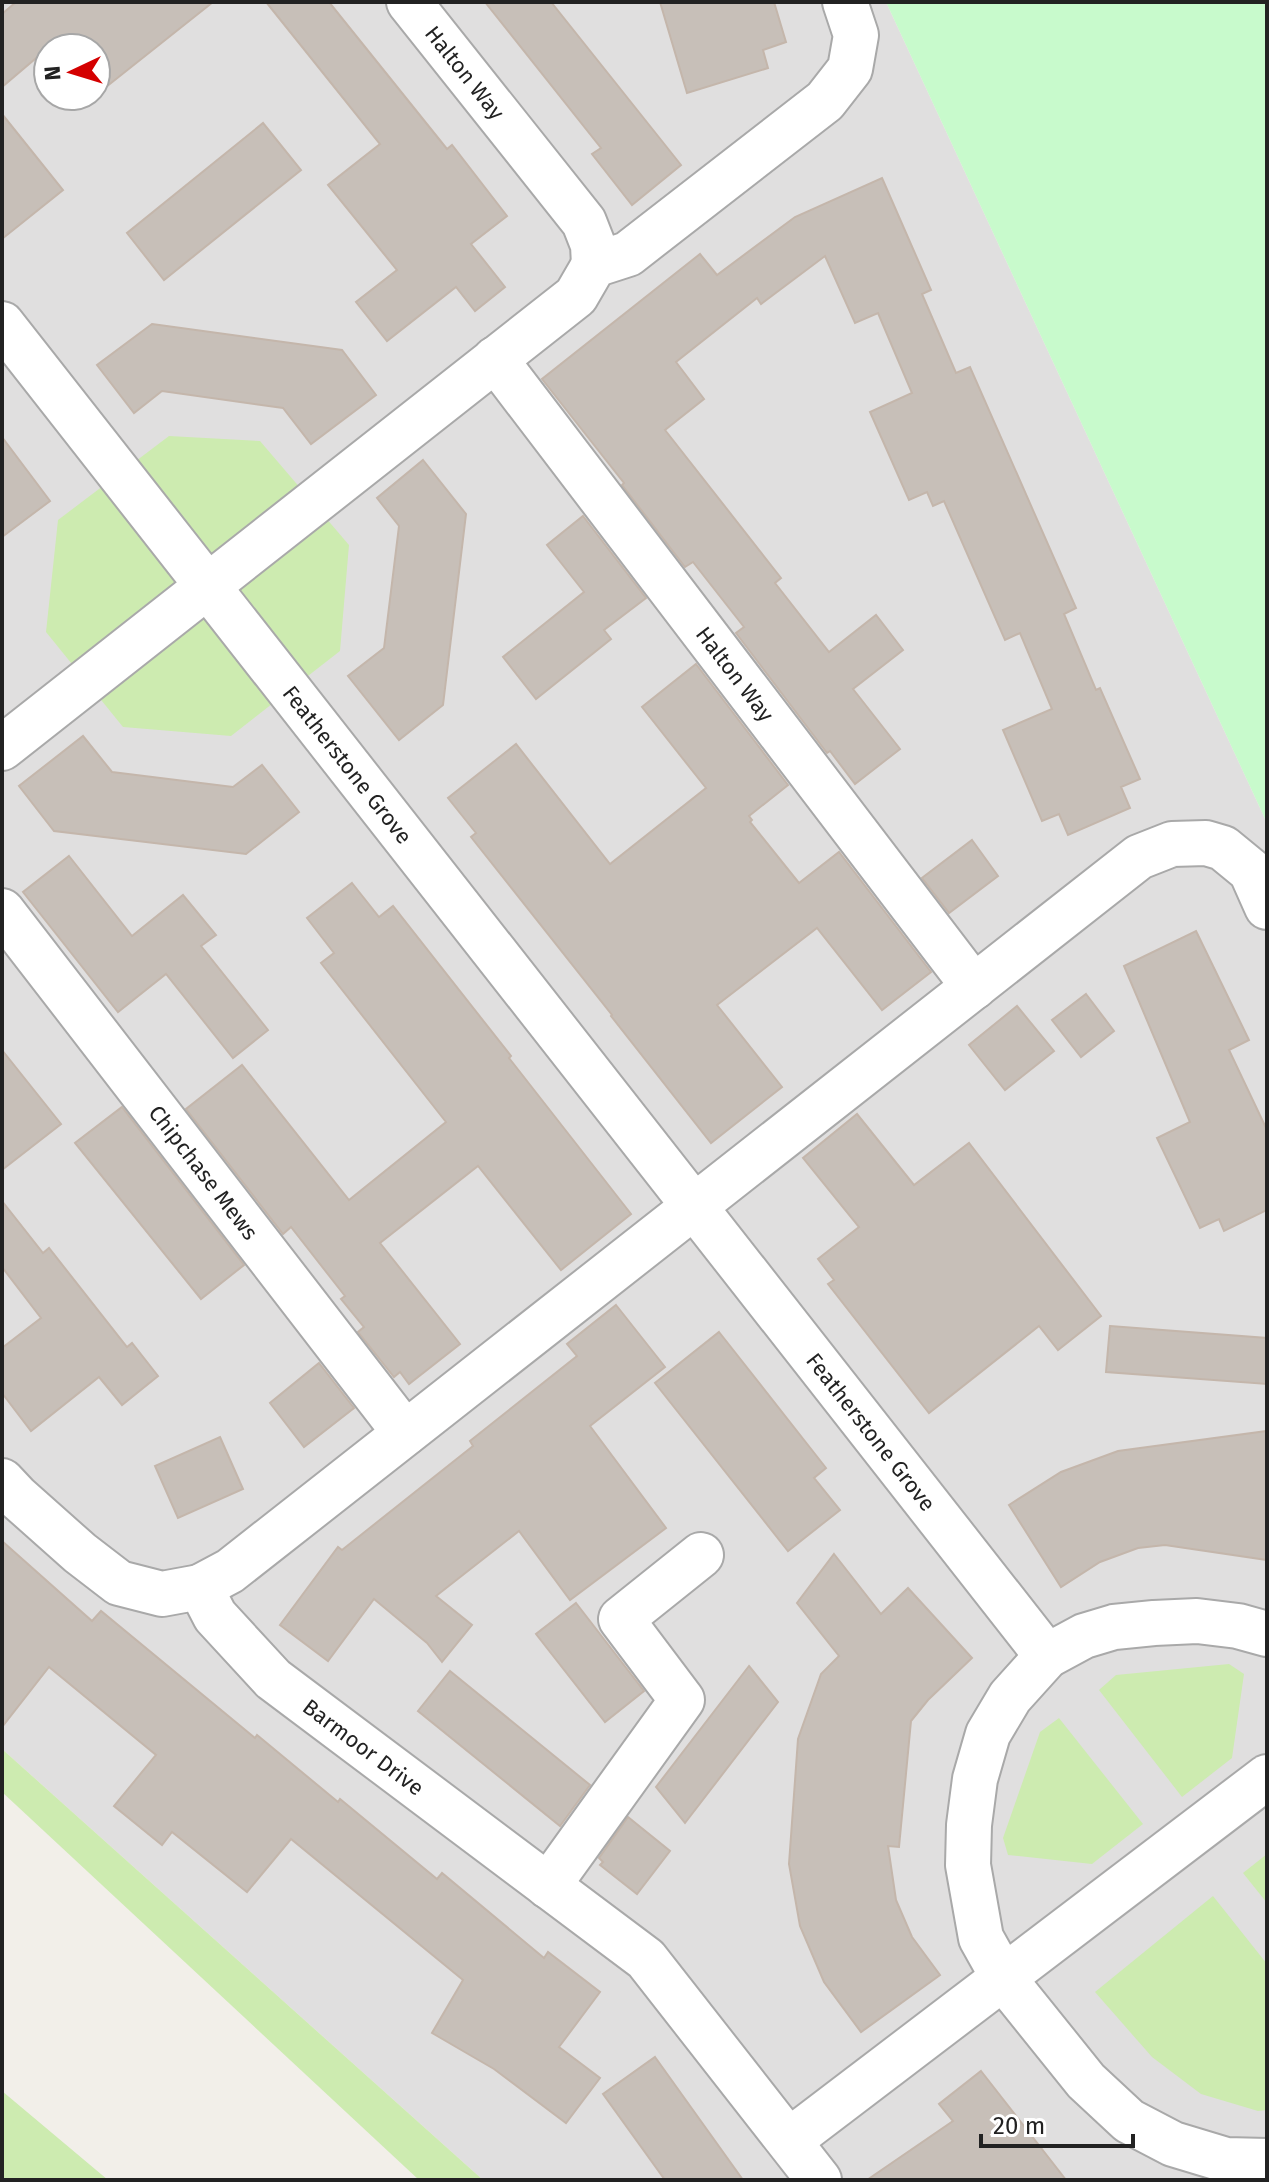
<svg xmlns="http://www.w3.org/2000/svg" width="1269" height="2182" font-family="'Fira Sans',sans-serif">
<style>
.residential{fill:#e0dfdf;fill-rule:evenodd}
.grass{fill:#cdebb0}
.park{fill:#c8facc}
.building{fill:#c7bfb8;stroke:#c4b6ab;stroke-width:2}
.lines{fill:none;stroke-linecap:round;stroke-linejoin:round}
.minor-casing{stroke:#a9a9a9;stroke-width:48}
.minor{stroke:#fff;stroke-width:44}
.labels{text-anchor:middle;stroke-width:6;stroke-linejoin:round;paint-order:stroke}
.street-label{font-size:22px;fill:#222;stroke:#fff}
</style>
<rect width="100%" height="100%" fill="#f2efe9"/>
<!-- residential -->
<path class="residential" d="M2,2H886L1267,823V2180H483L2,1749ZM48,48H96V96H48Z"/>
<!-- grass -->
<g class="grass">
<polygon points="169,436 260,441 349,545 340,651 231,736 123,727 46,632 58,520"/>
<polygon points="1229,1664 1244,1674 1232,1758 1182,1797 1099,1690 1116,1675"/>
<polygon points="1059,1718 1143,1824 1092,1864 1008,1855 1003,1838 1040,1732"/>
<polygon points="2,1749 483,2180 419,2180 2,1792"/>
<polygon points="1267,1854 1267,1903 1243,1873"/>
<polygon points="1213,1896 1267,1964 1267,2110 1258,2111 1201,2094 1152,2057 1095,1992"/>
<polygon points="2,2090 2,2091 108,2180 2,2180"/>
</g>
<!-- park -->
<polygon class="park" points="886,2 1267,2 1267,823"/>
<!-- building -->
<g class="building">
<polygon points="16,2 213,2 96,95 96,48 48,48 2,87 2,14"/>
<polygon points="266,2 329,2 447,149 452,145 507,216 471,244 505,287 475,311 456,287 387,341 356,302 397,270 328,185 380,144"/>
<polygon points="485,2 551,2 681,165 632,205 592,154 601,148"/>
<polygon points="660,2 774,2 786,42 763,50 768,68 687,93"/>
<polygon points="2,114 63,190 2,239"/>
<polygon points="263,123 301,170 164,280 127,233"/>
<polygon points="882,178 931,290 922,294 956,373 970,367 1076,608 1064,614 1096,690 1100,688 1140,779 1121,787 1130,808 1068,835 1059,814 1042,821 1003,730 1052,709 1020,633 1005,640 944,501 933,506 927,492 909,500 870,412 912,393 878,313 855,323 825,256 761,304 757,298 676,362 704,399 665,430 781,578 775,583 829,652 876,615 903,650 853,689 900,749 855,784 830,751 827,753 736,633 744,627 693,562 685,567 622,485 624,483 542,379 700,254 717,275 795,217"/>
<polygon points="152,324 342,350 376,395 311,444 283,408 162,391 134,413 97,365"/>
<polygon points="2,437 50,501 2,537"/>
<polygon points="423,460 466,514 443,705 399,740 348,676 384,648 399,526 377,498"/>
<polygon points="583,516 646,598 604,630 611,639 536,699 503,657 584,592 547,545"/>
<polygon points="696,664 788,785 749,816 752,820 750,822 799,883 839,852 931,972 882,1010 817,928 717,1005 782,1087 711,1143 611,1016 612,1015 471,837 476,833 448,798 516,744 610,864 706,788 642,707"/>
<polygon points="83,736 112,772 233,787 262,765 299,812 246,854 54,831 19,786"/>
<polygon points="972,840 998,876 949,913 922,878"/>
<polygon points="69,856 132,936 183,895 216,935 201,946 268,1030 233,1058 166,974 118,1012 23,892"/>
<polygon points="352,883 379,917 393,906 511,1056 509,1058 631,1214 561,1270 478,1166 380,1243 460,1344 409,1384 400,1372 394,1377 358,1332 364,1327 341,1299 345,1296 291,1227 283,1234 186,1109 242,1065 349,1200 446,1122 321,963 334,953 307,918"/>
<polygon points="1196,931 1249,1040 1229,1050 1267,1130 1267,1210 1224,1231 1219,1219 1200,1228 1157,1138 1190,1122 1124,966"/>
<polygon points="1086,994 1114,1031 1081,1057 1052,1020"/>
<polygon points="1017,1006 1054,1051 1005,1090 969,1045"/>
<polygon points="2,1050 61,1124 2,1170"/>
<polygon points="122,1107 244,1265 201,1299 75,1143"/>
<polygon points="857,1114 914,1185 969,1143 1101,1316 1058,1350 1039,1326 929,1413 828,1284 834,1280 818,1259 859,1227 803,1158"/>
<polygon points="2,1201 43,1253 49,1248 127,1347 132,1343 158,1376 122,1405 99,1377 31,1431 2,1393 2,1348 41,1318 2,1267"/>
<polygon points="616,1305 665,1367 590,1426 666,1528 570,1600 519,1531 436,1596 472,1625 442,1662 427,1643 374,1599 328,1661 280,1625 338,1547 342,1550 473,1446 470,1441 577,1356 567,1344"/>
<polygon points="1110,1326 1267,1338 1267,1384 1106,1372"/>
<polygon points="719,1332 826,1468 814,1478 840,1510 788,1551 655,1383"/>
<polygon points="319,1363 354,1408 304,1447 270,1403"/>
<polygon points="1267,1431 1267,1560 1165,1545 1138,1548 1100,1562 1061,1587 1009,1505 1061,1472 1118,1451"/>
<polygon points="220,1437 243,1489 178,1518 155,1466"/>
<polygon points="2,1541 92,1621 101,1611 255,1738 257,1735 338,1802 340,1799 437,1879 442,1873 544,1958 548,1952 600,1992 559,2047 600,2078 566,2123 494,2069 432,2033 463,1980 291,1839 247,1892 172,1832 162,1845 114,1806 156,1755 49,1667 2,1727"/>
<polygon points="834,1554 881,1614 908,1588 972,1658 928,1700 911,1721 899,1847 888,1846 896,1900 912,1937 940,1975 861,2032 824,1982 800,1926 789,1864 798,1739 821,1674 839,1656 797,1603"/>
<polygon points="576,1603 644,1691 605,1722 536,1634"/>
<polygon points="749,1666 778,1702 685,1823 656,1787"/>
<polygon points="450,1671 590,1785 560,1826 418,1711"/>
<polygon points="628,1817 670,1851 637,1894 600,1865 603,1862 599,1858"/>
<polygon points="655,2057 743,2180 665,2180 603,2094"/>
<polygon points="981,2071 1066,2180 867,2180 953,2121 939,2104"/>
</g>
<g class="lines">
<defs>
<g id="minor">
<path id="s1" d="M409,2L584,222L593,245L594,265"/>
<path id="s2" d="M2,324L1047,1656"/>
<path id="s3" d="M495,359L974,987"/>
<polyline points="2,748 576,296 594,265 628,254 825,101 850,69 856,35 845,2"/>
<path id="s4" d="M2,911L405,1433"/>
<path id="s5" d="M2,1481L17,1497L80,1553L119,1583L162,1594L200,1587L215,1616L273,1679L646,1959L819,2180"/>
<polyline points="200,1587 230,1571 1139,857 1172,844 1206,843 1223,848 1251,871 1267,907"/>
<polyline points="1267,1634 1238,1626 1197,1621 1154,1623 1114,1627 1084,1636 1047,1656 1010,1697 988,1734 975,1779 969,1825 968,1865 981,1938 1004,1979 1086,2081 1129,2121 1173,2144 1226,2160 1267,2161"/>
<polyline points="548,1886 682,1700 621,1619 701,1555"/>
<polyline points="790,2140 1267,1777"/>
</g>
</defs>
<!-- minor casing -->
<use href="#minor" class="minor-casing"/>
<!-- minor -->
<use href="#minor" class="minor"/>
</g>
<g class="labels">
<!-- street labels -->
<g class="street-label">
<text dy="8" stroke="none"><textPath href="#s1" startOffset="90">Halton Way</textPath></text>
<text dy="8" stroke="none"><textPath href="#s3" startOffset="396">Halton Way</textPath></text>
<text dy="8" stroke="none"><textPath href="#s2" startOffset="560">Featherstone Grove</textPath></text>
<text dy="8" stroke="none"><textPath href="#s4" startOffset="330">Chipchase Mews</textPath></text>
<text dy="8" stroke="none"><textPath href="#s2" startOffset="1408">Featherstone Grove</textPath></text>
<text dy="8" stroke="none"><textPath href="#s5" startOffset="470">Barmoor Drive</textPath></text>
</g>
</g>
<!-- border -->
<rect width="1269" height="2182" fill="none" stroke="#222222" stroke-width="8"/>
<!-- north arrow -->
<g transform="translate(72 72) rotate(266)"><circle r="38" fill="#ffffff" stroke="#a7a7a7" stroke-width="2"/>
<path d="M0-6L14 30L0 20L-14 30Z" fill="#d40000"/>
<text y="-12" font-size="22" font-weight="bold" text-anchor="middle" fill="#222222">N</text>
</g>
<!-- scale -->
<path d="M981 2134v12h152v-12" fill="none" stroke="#222222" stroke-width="4"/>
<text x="993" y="2134" font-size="24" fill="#222222" stroke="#ffffff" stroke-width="6" paint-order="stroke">20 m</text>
</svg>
